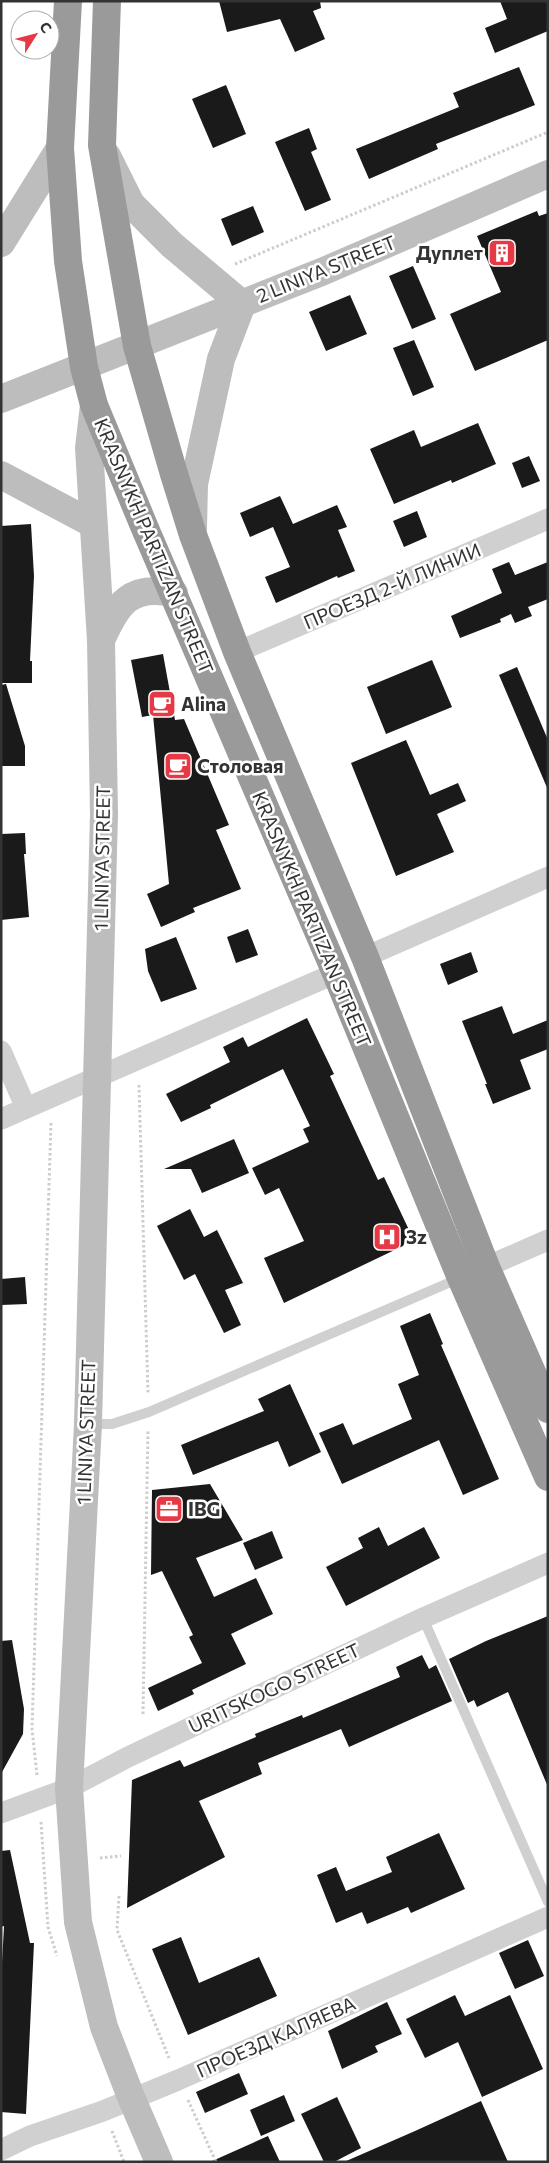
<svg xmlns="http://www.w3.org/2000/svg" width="549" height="2163" font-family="Commissioner,sans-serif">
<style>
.building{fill:#1a1a1a}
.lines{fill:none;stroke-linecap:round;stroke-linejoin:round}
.path{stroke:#cdcdcd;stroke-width:3;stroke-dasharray:2.5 2.5;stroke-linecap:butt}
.lane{stroke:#d0d0d0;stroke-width:10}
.street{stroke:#d0d0d0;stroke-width:21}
.secondary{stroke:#bdbdbd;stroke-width:28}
.highway{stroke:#9a9a9a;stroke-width:28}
.labels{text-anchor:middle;stroke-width:5;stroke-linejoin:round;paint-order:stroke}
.poi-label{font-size:19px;font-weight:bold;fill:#333;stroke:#fff;text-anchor:start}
.street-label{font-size:19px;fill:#333;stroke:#fff}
</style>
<rect width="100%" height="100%" fill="#fff"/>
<!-- building -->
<g class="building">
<polygon points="219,1 320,1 321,8 313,11 325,39 295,52 280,19 227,32"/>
<polygon points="500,1 548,1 548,31 495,53 485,28 507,19"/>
<polygon points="519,67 535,105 436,144 438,149 369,179 356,149 459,107 453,93"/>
<polygon points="226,85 246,134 213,148 192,99"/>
<polygon points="309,128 317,149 311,152 331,200 305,211 275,142"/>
<polygon points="253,206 264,232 232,246 221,219"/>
<polygon points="537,211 539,216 548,213 548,340 475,371 450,314 501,292 477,236"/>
<polygon points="413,266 436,319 412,329 389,276"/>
<polygon points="350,295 367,334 326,351 309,312"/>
<polygon points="414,340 434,387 413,396 393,348"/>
<polygon points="478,423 496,464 452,483 451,480 394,504 370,449 414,430 421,447"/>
<polygon points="529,456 540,481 522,488 512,463"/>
<polygon points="280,496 293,524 337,505 347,527 338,530 355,571 338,578 337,576 276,603 265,577 290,567 273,527 250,537 240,513"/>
<polygon points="417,511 427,537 404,547 393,521"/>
<polygon points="31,524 34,576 30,661 32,661 32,683 1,683 1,526"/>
<polygon points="509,562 515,575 548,562 548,599 528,607 532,616 515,623 511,614 500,619 501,622 460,638 451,616 502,593 492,569"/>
<polygon points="163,654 175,720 184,719 229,825 216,830 241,889 193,908 195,912 161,927 147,894 169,884 153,715 142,717 131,660"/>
<polygon points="432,660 452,707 386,734 367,687"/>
<polygon points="517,667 548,740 548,790 499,675"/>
<polygon points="6,684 25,746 25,766 1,766 1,685"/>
<polygon points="406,740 430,795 458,783 466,801 437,814 454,852 396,876 351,763"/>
<polygon points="25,833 26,854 24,854 29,917 1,920 1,834"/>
<polygon points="248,929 258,955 236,963 227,937"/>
<polygon points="176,937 197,989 161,1002 148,971 145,949"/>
<polygon points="471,952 478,972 448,985 440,964"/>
<polygon points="502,1006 513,1034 548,1020 548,1049 520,1060 531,1089 493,1104 485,1084 487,1084 462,1021"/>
<polygon points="307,1018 334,1074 330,1076 378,1180 384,1177 410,1232 403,1246 284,1303 264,1258 304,1241 279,1188 265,1195 252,1168 309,1142 303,1129 310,1126 283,1069 210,1105 211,1108 181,1122 166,1094 230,1062 223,1047 243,1037 248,1047"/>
<polygon points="234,1139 249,1173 202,1193 191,1169 164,1169"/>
<polygon points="190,1209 204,1237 217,1230 243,1283 225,1290 241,1325 224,1333 195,1274 184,1280 157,1226"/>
<polygon points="25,1277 27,1304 1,1305 1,1279"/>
<polygon points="430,1313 443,1344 441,1345 499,1479 463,1495 439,1440 342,1484 319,1433 343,1423 353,1445 412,1419 398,1384 419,1375 400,1326"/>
<polygon points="290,1384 321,1452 289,1467 278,1441 193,1475 181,1445 264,1411 258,1399"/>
<polygon points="210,1484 243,1540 196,1558 214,1597 256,1578 273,1614 231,1634 246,1664 192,1690 194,1694 158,1711 148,1688 202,1663 189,1637 193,1635 162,1571 151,1575 152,1490"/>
<polygon points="379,1527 388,1546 424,1527 440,1558 346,1606 326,1567 363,1548 358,1538"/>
<polygon points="272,1531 283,1558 255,1570 243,1543"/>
<polygon points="548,1616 548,1787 508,1692 477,1707 474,1700 468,1703 449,1659 486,1641"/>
<polygon points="12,1640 24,1709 23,1734 1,1774 1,1641"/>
<polygon points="422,1655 429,1669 436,1665 452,1701 349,1747 341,1729 258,1763 262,1774 199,1801 225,1857 127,1908 132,1780 180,1760 184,1767 256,1737 255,1734 302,1715 303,1718 400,1677 396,1667"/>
<polygon points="439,1833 465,1889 411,1913 408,1907 367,1924 362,1912 336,1923 317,1875 336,1867 346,1891 392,1872 386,1857"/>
<polygon points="10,1850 30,1943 34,1943 26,2114 1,2112 1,1981 4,1926 1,1927 1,1851"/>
<polygon points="181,1937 199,1983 259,1957 277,1996 188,2035 152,1949"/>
<polygon points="528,1940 544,1976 515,1989 499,1953"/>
<polygon points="455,1995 465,2016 510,1995 543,2069 482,2097 458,2042 425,2058 406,2019"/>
<polygon points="387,2002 402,2034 375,2046 378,2052 342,2069 328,2031"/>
<polygon points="239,2073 248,2094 205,2113 196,2092"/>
<polygon points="284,2095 295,2121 261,2136 250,2110"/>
<polygon points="337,2097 361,2148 334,2162 324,2162 301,2114"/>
<polygon points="481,2101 508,2162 344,2162 415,2131"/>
<polygon points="268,2136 280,2162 210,2162"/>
</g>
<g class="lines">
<!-- path -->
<g class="path">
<polyline points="235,264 548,132"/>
<polyline points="139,1085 148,1393"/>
<polyline points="143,1714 148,1429"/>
<polyline points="37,1775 32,1729 51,1122"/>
<polyline points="41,1822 48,1927 57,1956"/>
<polyline points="100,1858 121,1856"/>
<polyline points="119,1896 117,1930 169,2058"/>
<polyline points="188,2100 216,2162"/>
<polyline points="112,2131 124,2162"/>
</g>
<!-- lane -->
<g class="lane">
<polyline points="89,1424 112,1424 149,1412 460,1278"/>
<polyline points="423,1618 548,1902"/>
</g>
<!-- street -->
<g class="street">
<polyline points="237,652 548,519"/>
<polyline points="365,957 548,877"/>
<polyline points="1,1051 26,1108"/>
<polyline points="1,1119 336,973"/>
<polyline points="486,1267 548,1240"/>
<polyline points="1,1813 69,1788 128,1757 423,1618 548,1563"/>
<polyline points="1,2150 30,2136 103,2111 178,2080 548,1917"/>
</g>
<!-- secondary -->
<g class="secondary">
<polyline points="107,156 131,204 172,245 242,304"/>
<polyline points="1,243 60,148"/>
<polyline points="1,399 324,271 548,174"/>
<polyline points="94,405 89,448 101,640 104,814 88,1424 69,1788 78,1922 104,2027 131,2097 159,2162"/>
<polyline points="1,475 93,524"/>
<polyline points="193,528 194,484 221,359 242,304"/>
<path d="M101,640C118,604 129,584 174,593"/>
</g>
<!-- highway -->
<g class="highway">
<polyline points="68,1 60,148 68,261 84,367 94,405 144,526 336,973 461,1278 548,1477"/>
<polyline points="107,1 102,145 137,346 174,474 193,535 237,652 365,957 486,1267 548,1409"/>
</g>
</g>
<!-- icons -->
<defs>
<symbol id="building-square" viewBox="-11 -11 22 22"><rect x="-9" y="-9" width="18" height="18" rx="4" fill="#e63946" stroke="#fff"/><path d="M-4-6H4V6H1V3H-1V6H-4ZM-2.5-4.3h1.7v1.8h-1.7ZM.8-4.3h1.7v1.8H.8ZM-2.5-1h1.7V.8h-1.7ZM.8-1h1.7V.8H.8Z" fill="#fff"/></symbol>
<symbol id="cafe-square" viewBox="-11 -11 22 22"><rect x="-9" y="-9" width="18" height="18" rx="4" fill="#e63946" stroke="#fff"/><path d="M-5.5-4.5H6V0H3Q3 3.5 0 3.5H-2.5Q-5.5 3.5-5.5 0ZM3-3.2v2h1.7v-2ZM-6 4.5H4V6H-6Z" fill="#fff"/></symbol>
<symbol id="hospital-square" viewBox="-11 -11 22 22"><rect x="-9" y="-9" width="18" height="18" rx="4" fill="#e63946" stroke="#fff"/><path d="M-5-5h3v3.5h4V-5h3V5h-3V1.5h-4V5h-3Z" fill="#fff"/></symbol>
<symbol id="office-square" viewBox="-11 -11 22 22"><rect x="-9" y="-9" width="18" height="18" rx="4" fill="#e63946" stroke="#fff"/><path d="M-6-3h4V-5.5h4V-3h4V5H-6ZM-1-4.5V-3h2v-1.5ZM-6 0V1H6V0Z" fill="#fff"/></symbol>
</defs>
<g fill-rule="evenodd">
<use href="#building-square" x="486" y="237" width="32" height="32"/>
<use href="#cafe-square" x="146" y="688" width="32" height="32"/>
<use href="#cafe-square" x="162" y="750" width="32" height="32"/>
<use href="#hospital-square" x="371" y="1221" width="32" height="32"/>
<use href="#office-square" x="153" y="1493" width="32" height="32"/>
</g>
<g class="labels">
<!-- poi labels -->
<g class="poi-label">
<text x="483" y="260" text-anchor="end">Дуплет</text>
<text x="181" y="711">Alina</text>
<text x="197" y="773">Столовая</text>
<text x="406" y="1244">3z</text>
<text x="188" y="1516">IBG</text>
</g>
<!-- street labels -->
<g class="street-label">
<text transform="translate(326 269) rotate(-22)" y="7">2 LINIYA STREET</text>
<text transform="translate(154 546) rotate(67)" y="7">KRASNYKH PARTIZAN STREET</text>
<text transform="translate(392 586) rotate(-23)" y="7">ПРОЕЗД 2-Й ЛИНИИ</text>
<text transform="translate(102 858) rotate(-89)" y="7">1 LINIYA STREET</text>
<text transform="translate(312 919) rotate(67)" y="7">KRASNYKH PARTIZAN STREET</text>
<text transform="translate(86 1432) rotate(-88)" y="7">1 LINIYA STREET</text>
<text transform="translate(274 1688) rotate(-25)" y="7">URITSKOGO STREET</text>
<text transform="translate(276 2037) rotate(-24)" y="7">ПРОЕЗД КАЛЯЕВА</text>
</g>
</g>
<!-- border -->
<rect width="549" height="2163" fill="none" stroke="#333333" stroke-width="5"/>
<!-- north arrow -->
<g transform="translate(35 35) rotate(54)"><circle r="24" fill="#ffffff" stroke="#adadad"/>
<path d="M0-4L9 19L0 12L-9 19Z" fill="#e63946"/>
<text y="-8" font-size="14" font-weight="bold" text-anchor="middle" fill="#333333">С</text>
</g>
</svg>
